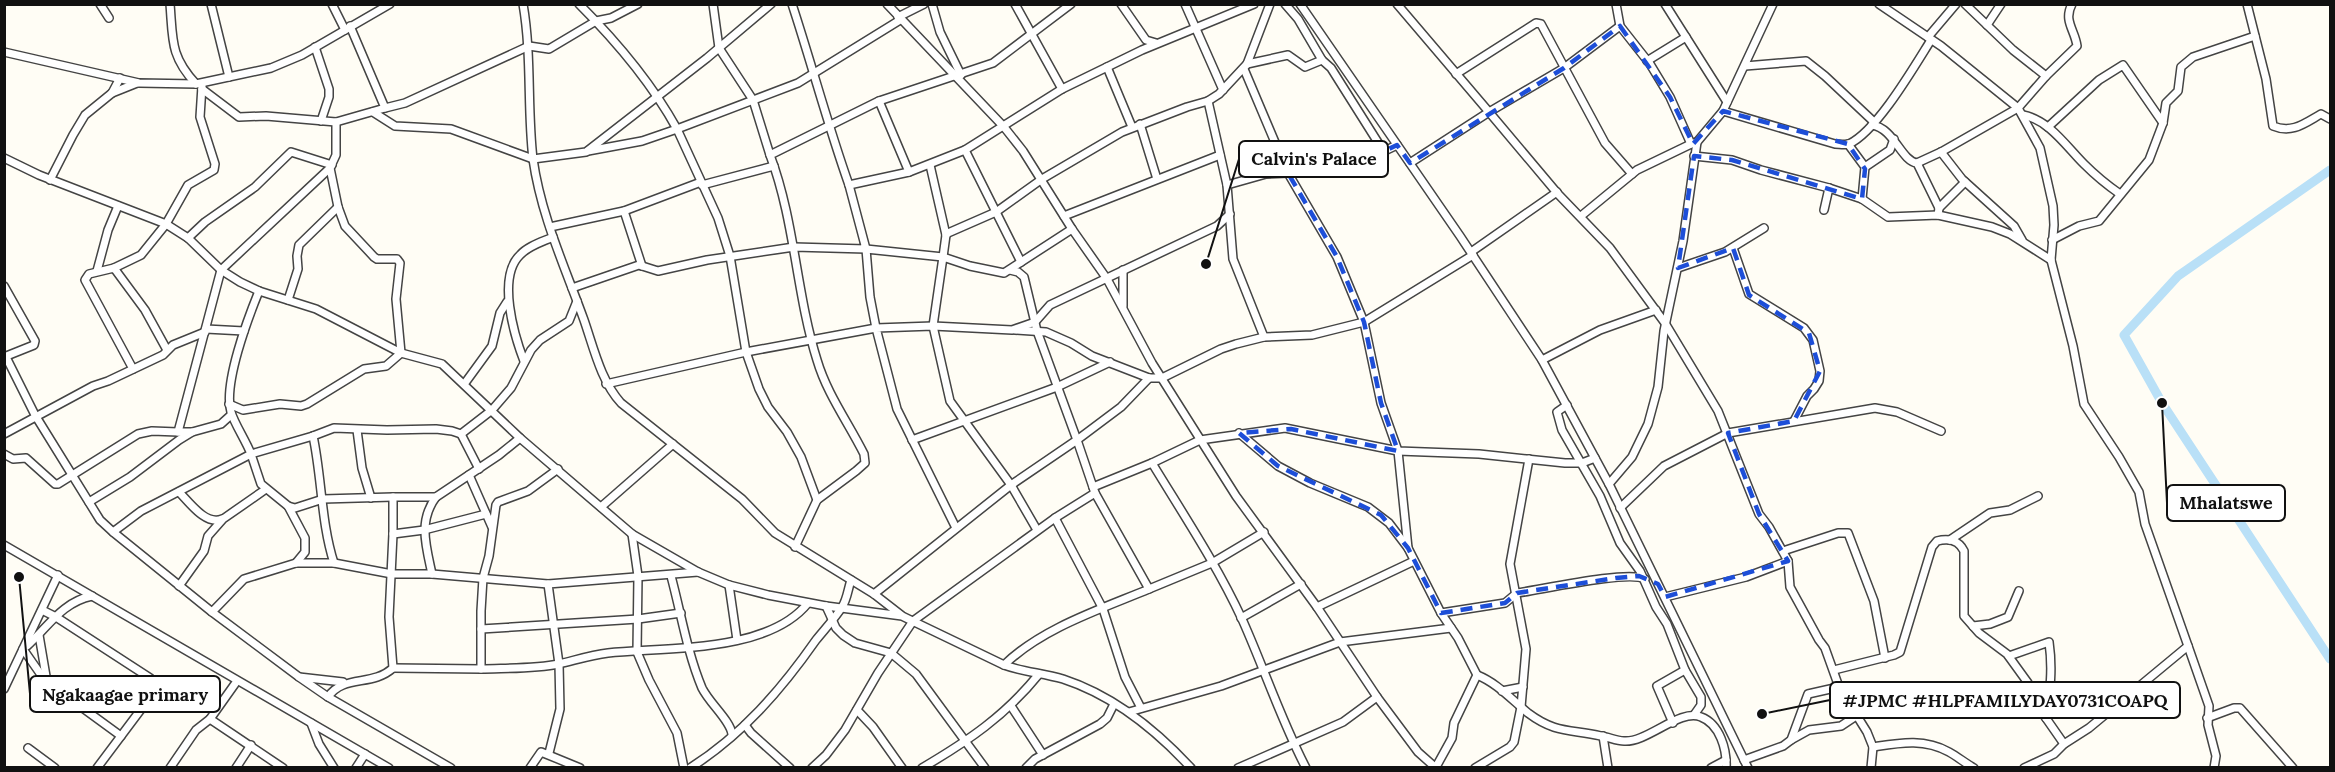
<svg xmlns="http://www.w3.org/2000/svg" width="2335" height="772" font-family="Lora,serif">
<style>
.lines{fill:none;stroke-linecap:round;stroke-linejoin:round}
.river{stroke:#b9e0f7;stroke-width:9}
.minor-casing{stroke:#444;stroke-width:10}
.minor{stroke:#fff;stroke-width:7}
.marked{fill:none;stroke:#1d4ed8;stroke-width:4.5;stroke-dasharray:12 8;stroke-linejoin:round}
.leader{fill:none;stroke:#111;stroke-width:2}
.callout-dot{fill:#111;stroke:#fff;stroke-width:2}
.callout{fill:#fff;stroke:#111;stroke-width:2}
.callout-label{font-size:18px;text-anchor:middle;font-weight:bold;fill:#111}
</style>
<rect width="100%" height="100%" fill="#fffdf5"/>
<g class="lines">
<!-- river -->
<polyline class="river" points="2330,170 2178,276 2124,335 2162,403 2330,659"/>
<defs>
<g id="minor">
<polyline points="100,4 109,18"/>
<path d="M170,4C173,40 170,56 196,84"/>
<polyline points="211,4 229,77"/>
<polyline points="332,4 345,30"/>
<path d="M523,4C532,56 527,108 533,159C541,216 565,267 584,320C594,349 601,381 621,403L742,499L775,533L874,594L901,615"/>
<path d="M579,4C617,42 651,82 677,129L642,141L588,151"/>
<polyline points="713,4 719,48 753,100 770,155"/>
<path d="M792,4C812,65 828,126 849,185"/>
<polyline points="887,4 1004,127 1023,151 1072,229 1107,279 1152,363 1236,496 1317,607 1377,697 1418,752 1436,768"/>
<polyline points="932,4 940,32 961,75"/>
<polyline points="1015,4 1062,89"/>
<polyline points="1121,4 1146,40 1156,43"/>
<polyline points="1185,4 1223,90"/>
<polyline points="1285,4 1298,19 1322,60 1331,68 1384,152"/>
<polyline points="1300,4 1460,236 1542,360 1609,484 1748,768"/>
<polyline points="1397,4 1489,112 1410,163"/>
<polyline points="1616,4 1620,26 1650,64 1670,97 1691,144 1697,142"/>
<polyline points="1665,4 1727,102"/>
<polyline points="1879,4 1941,46 2018,108 2040,148 2053,206 2054,225 2051,260 2073,346 2084,404 2119,457 2139,492 2145,524 2188,646 2089,728 2064,744 2054,754 2024,768"/>
<polyline points="1965,4 2013,50 2046,76"/>
<path d="M2247,4L2266,79L2273,126C2292,134 2305,123 2321,114L2330,119"/>
<polyline points="898,17 924,4"/>
<polyline points="1987,25 2001,4"/>
<polyline points="1620,26 1564,68 1489,112 1558,194 1610,248 1665,323 1718,411 1759,514 1769,527 1788,561 1790,587 1819,640 1825,648 1839,687 1867,732 1873,747 1871,768"/>
<polyline points="1928,37 1956,4"/>
<polyline points="315,47 329,89 329,97 321,121"/>
<polyline points="4,52 139,83 196,84 271,68 302,55 390,4"/>
<polyline points="1647,61 1686,37"/>
<polyline points="1247,64 1288,55 1305,67 1322,60"/>
<polyline points="1745,66 1806,61 1825,76 1874,122"/>
<polyline points="1107,67 1132,127"/>
<polyline points="1244,69 1288,173 1337,257 1364,322 1381,403 1398,451 1408,548"/>
<polyline points="1456,74 1536,23 1541,24 1605,143 1632,174"/>
<polyline points="202,89 239,117 266,116 336,122 385,108 350,26"/>
<polyline points="112,93 137,83"/>
<polyline points="879,101 909,172"/>
<polyline points="1208,101 1227,185 1233,259 1264,337"/>
<polyline points="385,108 405,103 529,46 549,49 596,21 611,18 638,4"/>
<path d="M1723,111L1835,144C1839,144 1845,145 1849,144C1877,131 1914,67 1931,40"/>
<polyline points="373,112 395,126 451,129 533,159 586,152 707,58 771,4"/>
<path d="M2023,115C2049,120 2066,146 2084,164C2095,175 2107,185 2120,194"/>
<polyline points="1140,124 1157,179"/>
<path d="M1872,125C1894,128 1901,161 1917,163L1939,208L1938,215"/>
<polyline points="2048,127 2099,80 2123,65 2163,123"/>
<polyline points="1848,144 1865,167 1862,199"/>
<polyline points="1941,152 1962,179 2014,226 2022,240"/>
<polyline points="1694,156 1732,160 1761,170 1829,188 1862,199 1888,217 1938,215 1992,227 2010,234 2051,260"/>
<path d="M4,158L39,175L166,224L188,238L221,270L240,282L259,291L316,309L401,353L442,364L520,438L632,534L698,572L729,585L768,595L826,606L902,616L1004,665C1023,672 1043,673 1063,679C1112,695 1156,730 1191,768"/>
<path d="M1917,163L1941,152L2018,108L2046,76L2077,46C2075,30 2063,21 2072,4"/>
<polyline points="930,165 946,235"/>
<polyline points="1865,167 1890,150 1894,139"/>
<polyline points="50,180 73,135 85,115 112,93 120,78"/>
<polyline points="702,185 774,166"/>
<polyline points="1227,185 1266,174 1288,173 1336,160 1374,156 1397,145"/>
<polyline points="1939,208 1965,182"/>
<polyline points="1824,210 1829,188"/>
<polyline points="624,211 642,266"/>
<polyline points="1064,216 1220,155"/>
<polyline points="1581,216 1637,170 1691,144"/>
<polyline points="550,227 624,211 701,182"/>
<polyline points="188,238 205,222 255,187 291,152 332,165"/>
<polyline points="2052,240 2079,226 2099,221 2149,160 2163,123 2166,103 2178,91 2181,67 2193,57 2255,36"/>
<polyline points="1733,248 1749,294 1804,328 1813,340 1820,371 1819,381 1814,389 1807,396 1794,421"/>
<polyline points="1471,252 1557,192"/>
<polyline points="1021,262 965,150 1062,89 1142,50 1254,4"/>
<polyline points="114,268 141,255 166,224 188,185 214,170 215,164 200,117 202,86"/>
<polyline points="1678,268 1725,252 1764,228"/>
<polyline points="97,271 108,230 118,206"/>
<polyline points="4,286 35,341 34,345 4,357"/>
<polyline points="572,288 639,265 658,271 707,260 794,247 866,249 849,185 909,172 965,150"/>
<polyline points="288,300 298,269 297,256 299,245 338,207"/>
<polyline points="1123,306 1123,270"/>
<polyline points="206,329 244,331"/>
<polyline points="1015,330 1046,332 1071,343 1092,356 1149,378 1162,378 1221,349 1236,344 1264,337 1312,335 1364,322 1473,255"/>
<polyline points="6,357 35,415 100,520 113,532 212,612 299,677 328,697 451,768"/>
<polyline points="1542,360 1600,330 1656,310"/>
<path d="M524,361C514,335 497,277 520,255C528,246 542,242 553,237"/>
<polyline points="133,369 85,280 89,274 114,268 145,310 167,350"/>
<polyline points="465,383 492,346 500,313 507,302"/>
<polyline points="606,384 746,352 876,328 870,297 866,249 943,257 946,235 948,233 996,212 1042,179 1122,132 1187,107 1208,101 1219,94 1247,64 1270,4"/>
<polyline points="229,404 243,410 280,404 301,406 307,404 364,369 386,366 401,353 396,299 400,263 397,259 377,259 374,257 345,226 338,207 330,168 336,155 336,122"/>
<polyline points="1567,405 1557,412 1562,430 1600,496 1620,543 1640,571 1656,607 1667,624 1685,670 1701,697 1701,705 1694,715"/>
<polyline points="357,430 362,468 371,498"/>
<polyline points="192,432 178,432 221,270 330,168"/>
<polyline points="1239,433 1278,466 1310,483 1368,507 1389,523 1408,548 1441,613 1458,638 1477,675 1454,723 1452,738 1436,767"/>
<polyline points="4,434 93,386 108,381 163,355 173,345 205,332"/>
<polyline points="461,434 479,469"/>
<path d="M313,436C322,478 321,523 334,563"/>
<polyline points="912,440 1057,387 1110,362"/>
<polyline points="4,454 13,459 26,458 55,484 58,484 138,434 152,431 178,432"/>
<path d="M558,469L528,491L498,502L496,505L489,556L483,578L481,611V669C507,668 534,669 559,664C576,660 591,655 608,653C667,647 768,653 808,603"/>
<polyline points="469,475 492,527"/>
<polyline points="1609,484 1632,457 1648,424 1658,387 1664,331 1683,241 1697,142 1723,111 1773,4"/>
<polyline points="1093,487 1152,463"/>
<path d="M179,492C189,502 206,526 222,519"/>
<polyline points="1095,493 1077,440 1121,407 1149,378"/>
<polyline points="817,500 801,457 787,432 768,407 759,389 746,352 730,256 718,218 677,129 798,83 900,20"/>
<polyline points="89,502 130,477 179,440 192,432 221,424 231,415"/>
<polyline points="288,506 295,508 323,499 393,497"/>
<polyline points="601,507 673,444"/>
<polyline points="1620,508 1664,466 1728,433 1875,408 1897,412 1941,431"/>
<polyline points="956,528 897,409 876,328 933,326 1012,330 1035,322 1050,305 1217,226 1230,214"/>
<polyline points="1037,530 1011,485 950,401 933,326 943,257 970,266 1004,273 1072,229"/>
<path d="M113,532L141,511L251,454C246,441 234,423 231,412C223,384 248,318 259,291"/>
<polyline points="393,534 424,530 486,514"/>
<polyline points="632,534 638,576 637,652 649,680 677,733 684,768"/>
<polyline points="1950,540 1990,513 2010,510 2038,496"/>
<polyline points="4,545 389,768"/>
<path d="M795,547L817,500L856,471L865,463L864,454C848,422 827,394 817,360C796,293 795,221 770,155L879,101L993,63L1071,4"/>
<polyline points="1783,551 1838,533 1848,533 1874,601 1885,658"/>
<polyline points="296,563 305,552 305,538 288,506 261,484 251,454 313,436 334,428 387,430 436,429 452,431 461,434 492,410 511,388 531,350 540,340 569,321 577,301"/>
<path d="M432,574C426,546 418,521 436,497"/>
<path d="M671,576C681,613 687,652 702,688C710,704 730,720 732,734"/>
<polyline points="729,585 737,640"/>
<polyline points="179,586 204,551 208,536 223,519 266,489"/>
<polyline points="1149,589 1212,563 1264,532"/>
<polyline points="874,594 1011,485 1077,440 1037,331 1024,277 1018,272 1010,270"/>
<polyline points="1665,597 1746,577 1788,561"/>
<polyline points="826,606 836,628 843,635 855,643 891,653 916,674 985,768"/>
<polyline points="1317,607 1414,561"/>
<path d="M42,610L56,617L150,678C155,685 154,688 151,696L97,768"/>
<polyline points="212,612 244,579 296,563 334,563 392,574 432,574 548,584"/>
<path d="M1441,613L1505,603L1517,593C1540,590 1628,570 1645,579"/>
<polyline points="1241,618 1301,584"/>
<polyline points="1973,626 1990,624 2008,617 2019,591"/>
<polyline points="481,629 638,619 681,613"/>
<polyline points="39,635 47,682 121,736"/>
<path d="M27,646C48,627 62,602 92,596"/>
<polyline points="2188,646 2209,706 2208,725 2216,756 2214,768"/>
<polyline points="23,649 46,682"/>
<path d="M2009,656L2049,642C2053,670 2050,690 2046,718"/>
<path d="M1004,665C1042,628 1101,609 1149,589L1095,493L1055,518"/>
<polyline points="393,668 481,669"/>
<path d="M1834,670L1894,655L1900,652L1932,547L1937,541C1948,538 1959,540 1964,551V616L1979,633L2007,654L2028,683L2041,711L2064,744"/>
<path d="M1477,675C1497,683 1511,699 1528,713C1556,734 1571,729 1601,736C1609,737 1616,741 1624,741C1647,743 1680,708 1701,717C1720,724 1727,750 1726,768"/>
<polyline points="299,677 343,682"/>
<polyline points="4,689 58,575"/>
<polyline points="1502,691 1523,687"/>
<path d="M328,697C344,674 372,687 393,668L389,617L393,534V497H436L499,455L520,438"/>
<polyline points="1011,706 1043,755"/>
<polyline points="857,710 873,727 902,768"/>
<polyline points="1129,712 1221,686 1340,642 1451,628"/>
<polyline points="2207,718 2234,708 2240,708 2293,768"/>
<polyline points="210,719 237,681"/>
<polyline points="311,723 319,744 334,768"/>
<polyline points="1673,723 1657,686 1685,670"/>
<polyline points="745,725 751,733 790,768"/>
<polyline points="1603,736 1608,768"/>
<polyline points="1791,740 1809,730 1841,726 1856,716"/>
<path d="M1873,747C1899,743 1924,738 1949,752C1958,757 1965,763 1974,768"/>
<polyline points="28,748 55,768"/>
<polyline points="549,753 560,709 559,664 548,584 698,572"/>
<polyline points="1744,760 1783,746 1791,740 1808,694 1839,687"/>
<polyline points="170,768 196,730 210,719 283,768"/>
<polyline points="236,768 251,745"/>
<polyline points="356,768 365,754"/>
<polyline points="530,768 541,752 580,768"/>
<path d="M690,768C742,735 781,690 816,640C824,630 836,617 842,607C847,600 848,589 851,580"/>
<polyline points="812,768 826,755 845,730 878,673 913,621 1055,518 1103,609 1125,677 1141,708"/>
<path d="M922,768C968,741 1005,716 1039,674"/>
<polyline points="1026,768 1035,759 1100,724 1107,718 1114,704"/>
<polyline points="1238,768 1343,722 1377,697"/>
<path d="M1306,768C1281,720 1264,668 1242,619C1217,565 1183,514 1152,463L1200,440L1285,428L1398,451L1479,454L1565,463H1582L1595,458"/>
<polyline points="1475,768 1510,747 1514,742 1521,707 1526,649 1510,564 1529,459"/>
<polyline points="1711,768 1726,760"/>
</g>
</defs>
<!-- minor casing -->
<use href="#minor" class="minor-casing"/>
<!-- minor -->
<use href="#minor" class="minor"/>
</g>
<!-- marked area -->
<path class="marked" d="M1620,26L1670,97L1693,144L1723,111L1848,144L1865,169L1862,199L1732,160L1694,156L1678,268L1733,248L1749,295L1809,333L1820,371L1794,421L1728,433L1759,514L1788,561L1665,597L1658,584L1639,576L1616,578L1517,593L1505,603L1441,613L1408,548L1381,515L1278,466L1239,433L1291,429L1398,451L1381,403L1364,322L1337,257L1288,173L1374,156L1397,145L1410,163L1564,68Z"/>
<!-- callouts -->
<path class="leader" d="M1206 264L1239 159M2162 403L2167 503M19 577L30 694M1762 714L1830 700"/>
<g class="callout-dot">
<circle cx="1206" cy="264" r="6"/>
<circle cx="2162" cy="403" r="6"/>
<circle cx="19" cy="577" r="6"/>
<circle cx="1762" cy="714" r="6"/>
</g>
<g class="callout">
<rect x="1239" y="141" width="149" height="36" rx="6"/>
<rect x="2167" y="485" width="118" height="36" rx="6"/>
<rect x="30" y="676" width="190" height="36" rx="6"/>
<rect x="1830" y="682" width="350" height="36" rx="6"/>
</g>
<g class="callout-label">
<text x="1314" y="165">Calvin's Palace</text>
<text x="2226" y="509">Mhalatswe</text>
<text x="125" y="701">Ngakaagae primary</text>
<text x="2005" y="707">#JPMC #HLPFAMILYDAY0731COAPQ</text>
</g>
<!-- border -->
<rect width="2335" height="772" fill="none" stroke="#111111" stroke-width="12"/>
</svg>
